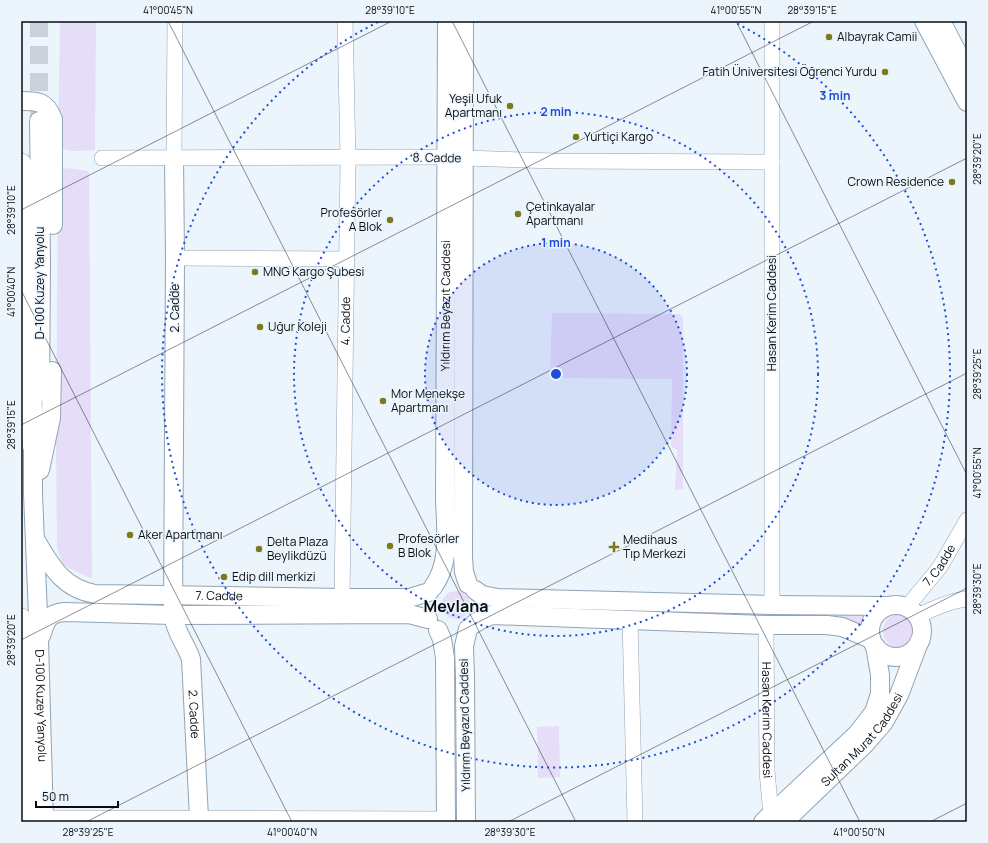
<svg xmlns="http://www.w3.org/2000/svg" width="988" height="843" font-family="Manrope,sans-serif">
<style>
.green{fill:#e6ddf9}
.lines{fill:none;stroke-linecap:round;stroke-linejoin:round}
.major-tunnel{stroke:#cad1d9;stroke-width:18;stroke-dasharray:18 9;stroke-linecap:butt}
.minor-casing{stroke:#90a4b6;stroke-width:16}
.major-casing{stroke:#90a4b6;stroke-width:20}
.highway-casing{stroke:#90a4b6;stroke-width:22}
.minor{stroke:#fff;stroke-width:15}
.major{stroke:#fff;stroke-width:18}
.highway{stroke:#fff;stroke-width:21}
.ticks{fill:none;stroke:#060d13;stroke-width:1;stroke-opacity:0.45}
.ring{fill:none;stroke:#1d4ed8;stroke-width:2;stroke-dasharray:2 4}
.poi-dot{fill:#7c791f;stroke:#ecf4fc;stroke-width:1.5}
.labels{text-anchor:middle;stroke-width:3;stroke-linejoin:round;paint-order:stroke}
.poi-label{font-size:12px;fill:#060d13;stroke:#ecf4fc;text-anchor:start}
.street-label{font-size:12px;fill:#060d13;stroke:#ecf4fc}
.district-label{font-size:16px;font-weight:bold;fill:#060d13;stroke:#ecf4fc}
.centre{fill:#1d4ed8;stroke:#ecf4fc;stroke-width:2}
.ring-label{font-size:12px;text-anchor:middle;font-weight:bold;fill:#1d4ed8;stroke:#ecf4fc;stroke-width:3;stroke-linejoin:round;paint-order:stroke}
.neatline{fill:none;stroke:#060d13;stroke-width:1.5}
.ticks-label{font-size:10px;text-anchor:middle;fill:#060d13}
</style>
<rect width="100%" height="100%" fill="#ecf4fc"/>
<!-- green -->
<g class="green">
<path d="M60,21H96L95,150C83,150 68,154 58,146Z"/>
<polygon points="66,168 89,171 92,578 88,577 63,565 57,548 56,440 58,189 59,172"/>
<polygon points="552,313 680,314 683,319 683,489 675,490 677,450 671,446 672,379 550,378"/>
<circle cx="456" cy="605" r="14"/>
<polygon points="500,604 869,613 865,621 864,632 587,615"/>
<circle cx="900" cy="631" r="17"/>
<polygon points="559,726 560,777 538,778 537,727"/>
</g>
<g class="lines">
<!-- major-tunnel -->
<polyline class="major-tunnel" points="39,118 39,21"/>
<defs>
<g id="minor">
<polyline points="102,158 446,157"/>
<polyline points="174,158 175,21"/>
<polyline points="464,158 555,161 772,162"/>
<polyline points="175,258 346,259"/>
<path id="s1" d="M342,598L348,158L345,21"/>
<polyline points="772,605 772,21"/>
<path id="s2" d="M907,607L940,567L967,520"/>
<path d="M917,616C933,609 949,601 967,599"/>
<polyline points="630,620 635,822"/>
<path id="s3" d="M766,625L767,771L771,815"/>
<polyline points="44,818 446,819"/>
</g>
<g id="major">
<polyline points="464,21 463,557 464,572 468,584"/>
<polyline points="924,21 967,102"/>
<polyline points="941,21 967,71"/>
<path d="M21,101C38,101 46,101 53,119V225"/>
<polyline points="39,121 41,261 40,392"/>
<path id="s4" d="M174,158L175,258L173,615C176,634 185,642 191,659L199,818"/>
<path id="s5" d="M35,431L33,445V494L39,640L44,822"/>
<polyline points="40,470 51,418 52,371"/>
<path id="s6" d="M35,539C51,566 62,588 95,594L342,598H409L429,592"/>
<path id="s7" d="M433,587C451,563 446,528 445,500L447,21"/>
<polyline points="475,590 482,595 498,598 772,605 887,606"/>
<circle cx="896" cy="631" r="26"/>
<polyline points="474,624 478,621 492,615 766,625 827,625 842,627 871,639"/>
<polyline points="438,630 442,639 445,658 446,822"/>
<path d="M41,636C46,621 47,614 64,612L173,615L409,614L428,619"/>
<polyline points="466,822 465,678 464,646 468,629"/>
<polyline points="763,822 857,734 874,712 880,694 880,675 875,646"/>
<path id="s8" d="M784,822L865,744L884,722L899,695L919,642"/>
</g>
<g id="highway">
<polyline points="21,164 24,178 26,197 28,329 33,445"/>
<polyline points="21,619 28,822"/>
</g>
</defs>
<!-- minor casing -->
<use href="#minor" class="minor-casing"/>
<!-- major casing -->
<use href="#major" class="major-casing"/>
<!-- highway casing -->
<use href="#highway" class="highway-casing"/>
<!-- minor -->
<use href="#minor" class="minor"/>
<!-- major -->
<use href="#major" class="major"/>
<!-- highway -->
<use href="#highway" class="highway"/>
</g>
<!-- ticks -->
<path class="ticks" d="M168,21L576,822M452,21L860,822M736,21L967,475M21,210L392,21M21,290L292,822M21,425L814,21M21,640L967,158M86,822L967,373M508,822L967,588M930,822L967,803"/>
<!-- distance rings -->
<circle cx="556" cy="374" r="131" fill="#1d4ed8" fill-opacity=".12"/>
<g class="ring">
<circle cx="556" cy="374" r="131"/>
<circle cx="556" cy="374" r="262"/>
<path d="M732 21A394 394 0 1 1 380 21"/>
</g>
<!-- markers -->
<g class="poi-dot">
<circle cx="829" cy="37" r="4"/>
<circle cx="885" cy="72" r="4"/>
<circle cx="510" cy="106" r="4"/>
<circle cx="576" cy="137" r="4"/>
<circle cx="952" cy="182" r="4"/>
<circle cx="518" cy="214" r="4"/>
<circle cx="390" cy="220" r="4"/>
<circle cx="255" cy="272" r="4"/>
<circle cx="260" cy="327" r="4"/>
<circle cx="383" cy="401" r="4"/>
<circle cx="130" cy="535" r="4"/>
<circle cx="390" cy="546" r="4"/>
<path d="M612 541h4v4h4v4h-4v4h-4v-4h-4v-4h4z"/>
<circle cx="259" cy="549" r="4"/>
<circle cx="224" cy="577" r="4"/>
</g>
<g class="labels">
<!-- poi labels -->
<g class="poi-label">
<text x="837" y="41">Albayrak Camii</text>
<text x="877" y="76" text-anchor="end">Fatih Üniversitesi Öğrenci Yurdu</text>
<text x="502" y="103" text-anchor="end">Yeşil Ufuk<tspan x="502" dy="14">Apartmanı</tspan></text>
<text x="584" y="141">Yurtiçi Kargo</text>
<text x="944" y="186" text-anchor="end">Crown Residence</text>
<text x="526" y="211">Çetinkayalar<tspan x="526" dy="14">Apartmanı</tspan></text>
<text x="382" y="217" text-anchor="end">Profesörler<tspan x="382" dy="14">A Blok</tspan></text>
<text x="263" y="276">MNG Kargo Şubesi</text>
<text x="268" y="331">Uğur Koleji</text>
<text x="391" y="398">Mor Menekşe<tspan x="391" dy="14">Apartmanı</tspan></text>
<text x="138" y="539">Aker Apartmanı</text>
<text x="398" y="543">Profesörler<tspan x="398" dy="14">B Blok</tspan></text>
<text x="623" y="544">Medihaus<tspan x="623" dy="14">Tıp Merkezi</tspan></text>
<text x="267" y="546">Delta Plaza<tspan x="267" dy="14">Beylikdüzü</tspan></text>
<text x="232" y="581">Edip dill merkizi</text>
</g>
<!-- street labels -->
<g class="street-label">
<text transform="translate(437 158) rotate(1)" y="4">8. Cadde</text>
<text transform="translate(40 283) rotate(-90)" y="4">D-100 Kuzey Yanyolu</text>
<text dy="4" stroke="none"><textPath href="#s7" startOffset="284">Yıldırım Beyazıt Caddesi</textPath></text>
<text transform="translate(175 308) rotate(-90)" y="4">2. Cadde</text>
<text transform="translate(772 313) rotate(-90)" y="4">Hasan Kerim Caddesi</text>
<text dy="4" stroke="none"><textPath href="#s1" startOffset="277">4. Cadde</textPath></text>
<text dy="4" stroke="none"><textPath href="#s2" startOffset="53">7. Cadde</textPath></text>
<text dy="4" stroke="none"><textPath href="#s6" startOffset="209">7. Cadde</textPath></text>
<text dy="4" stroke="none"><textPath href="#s5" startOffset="275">D-100 Kuzey Yanyolu</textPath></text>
<text dy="4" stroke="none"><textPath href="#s4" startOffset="560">2. Cadde</textPath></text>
<text dy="4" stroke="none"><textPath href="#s3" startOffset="95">Hasan Kerim Caddesi</textPath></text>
<text transform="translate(465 725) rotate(-91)" y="4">Yıldırım Beyazıd Caddesi</text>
<text dy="4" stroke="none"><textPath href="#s8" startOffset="114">Sultan Murat Caddesi</textPath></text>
</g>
<!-- district labels -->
<g class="district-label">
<text x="456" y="612">Mevlana</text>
</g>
</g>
<circle cx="556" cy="374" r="6" class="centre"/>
<g class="ring-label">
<text x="835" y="100">3 min</text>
<text x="556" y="116">2 min</text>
<text x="556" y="247">1 min</text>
</g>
<!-- border -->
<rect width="988" height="843" fill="none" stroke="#ecf4fc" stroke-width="44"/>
<!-- scale -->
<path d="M36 801v6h82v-6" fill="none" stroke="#060d13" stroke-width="2"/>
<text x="42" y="801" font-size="12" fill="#060d13" stroke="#ecf4fc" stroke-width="3" paint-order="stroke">50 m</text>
<rect x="22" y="22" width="944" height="799" class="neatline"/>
<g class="ticks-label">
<text x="168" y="14">41°00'45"N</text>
<text x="390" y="14">28°39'10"E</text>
<text x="736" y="14">41°00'55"N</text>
<text x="812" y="14">28°39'15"E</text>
<text transform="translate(977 159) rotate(-90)" y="4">28°39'20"E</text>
<text transform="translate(11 210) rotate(-90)" y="4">28°39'10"E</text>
<text transform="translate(11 292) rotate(-90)" y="4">41°00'40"N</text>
<text transform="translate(977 374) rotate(-90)" y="4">28°39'25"E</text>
<text transform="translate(11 425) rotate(-90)" y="4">28°39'15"E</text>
<text transform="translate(977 473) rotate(-90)" y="4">41°00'55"N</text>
<text transform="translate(977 589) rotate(-90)" y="4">28°39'30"E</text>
<text transform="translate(11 640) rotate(-90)" y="4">28°39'20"E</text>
<text x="88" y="836">28°39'25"E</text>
<text x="292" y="836">41°00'40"N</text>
<text x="510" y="836">28°39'30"E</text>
<text x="859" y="836">41°00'50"N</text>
</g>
</svg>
